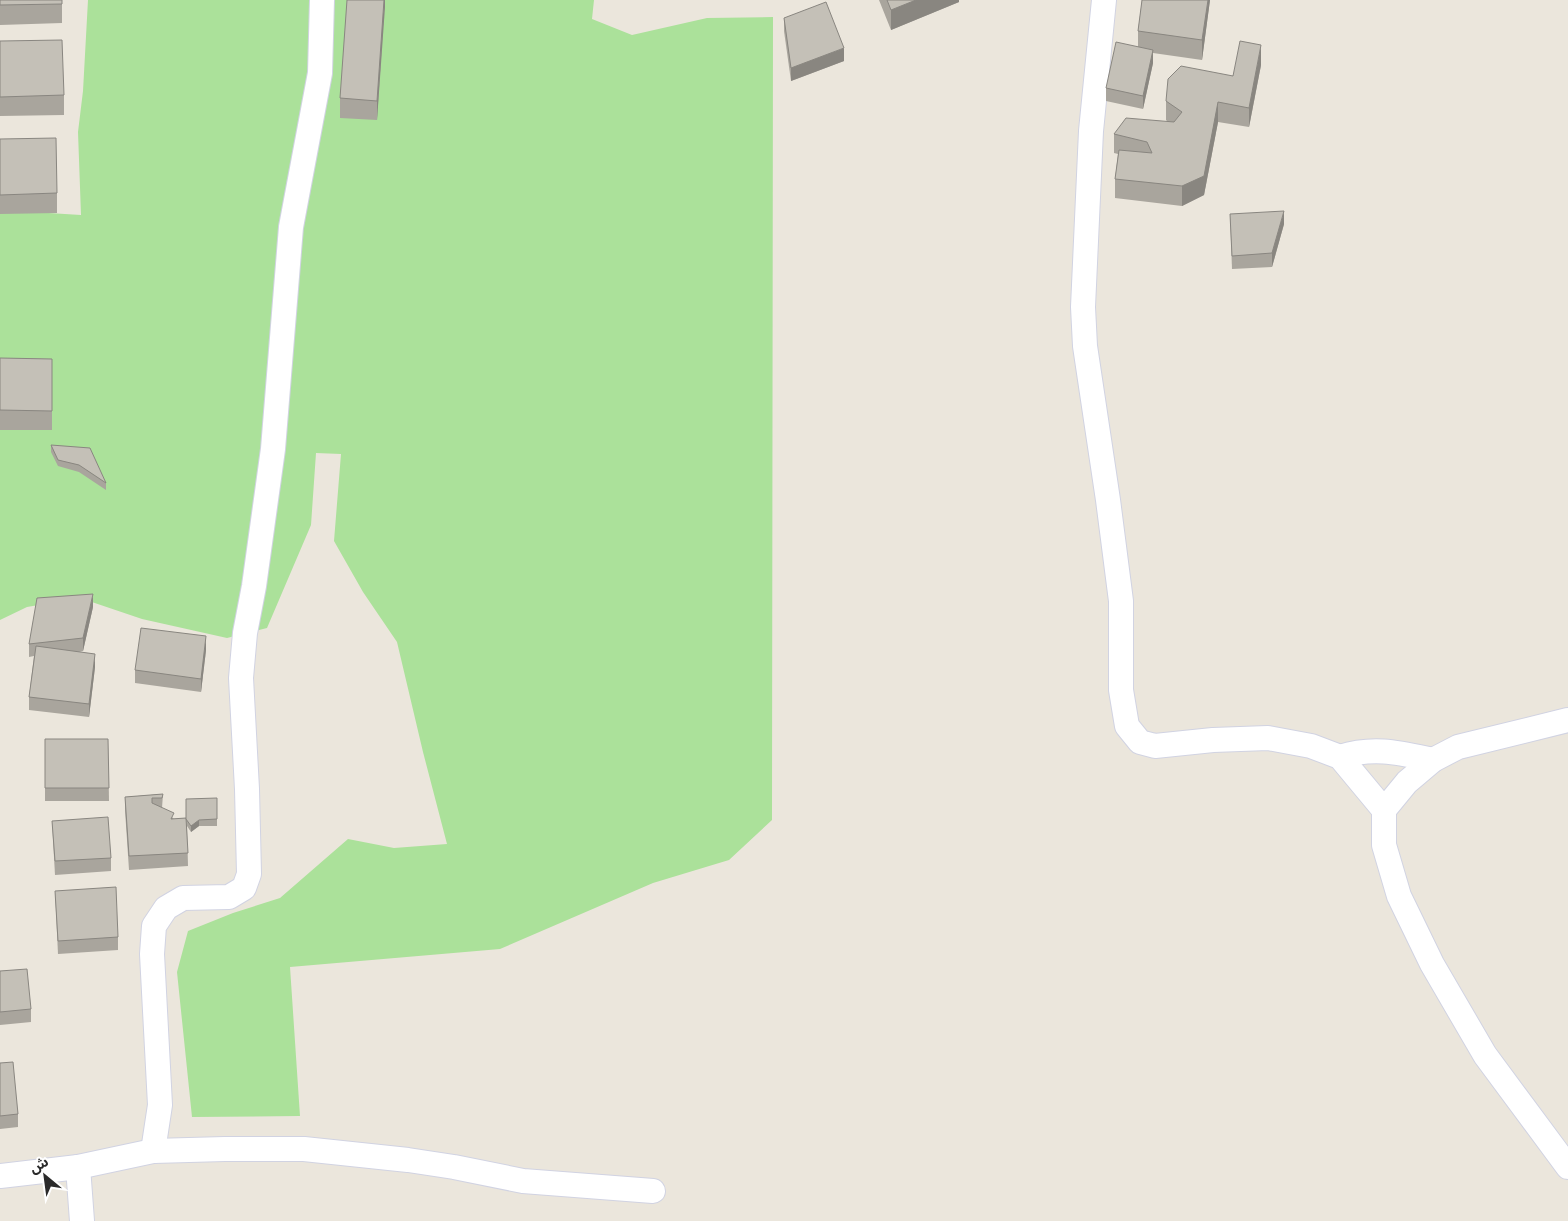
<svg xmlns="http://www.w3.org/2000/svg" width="1568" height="1221" font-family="'Fira Sans','Noto Sans Arabic',sans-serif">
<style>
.green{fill:#abe19a}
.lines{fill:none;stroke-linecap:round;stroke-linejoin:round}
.minor-casing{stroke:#d1d3e2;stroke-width:26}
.minor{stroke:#fff;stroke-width:24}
.wall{fill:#a9a59d}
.shaded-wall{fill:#898680}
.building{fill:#c4c0b7;stroke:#898680}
</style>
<rect width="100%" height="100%" fill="#ebe6dc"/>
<!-- green -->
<polygon class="green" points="88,0 594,0 592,19 632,35 707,18 773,17 772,820 729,860 653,883 500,949 290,967 300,1116 192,1117 177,972 188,931 233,913 280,898 348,839 394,848 447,844 423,752 397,642 363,592 334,541 341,454 316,453 311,525 267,628 227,638 142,619 80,598 27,607 0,620 0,210 81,215 78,132 83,91"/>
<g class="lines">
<defs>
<g id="minor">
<polyline points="1104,0 1091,131 1083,307 1085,346 1108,500 1121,601 1121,690 1127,726 1140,742 1155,746 1213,740 1268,738 1311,746 1340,757 1384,810"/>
<polyline points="1568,720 1458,747 1433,760 1407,782 1384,810 1384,845 1399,896 1432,964 1485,1055 1568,1167"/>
<path d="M1340,757C1374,746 1400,753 1433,760"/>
<polyline points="153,1151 160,1105 152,954 154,926 166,908 183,898 229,897 244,888 249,874 247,789 241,678 245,633 254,586 273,449 291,227 320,73 322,0"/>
<polyline points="78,1167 82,1221"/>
<polyline points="0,1176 78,1167 153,1151 225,1149 304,1149 408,1160 454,1167 523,1181 653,1191"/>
</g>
</defs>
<!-- minor casing -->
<use href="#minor" class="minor-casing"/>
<!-- minor -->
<use href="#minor" class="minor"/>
</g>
<!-- wall -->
<g class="wall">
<polygon points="0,0 62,0 62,23 0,25"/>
<polygon points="385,0 377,120 340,118 340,98"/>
<polygon points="879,0 959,0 959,2 891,30"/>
<polygon points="1142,0 1210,0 1202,60 1153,53 1153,63 1143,109 1106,101 1106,88 1138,47 1138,31"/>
<polygon points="784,18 844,61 791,81 784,31"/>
<polygon points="0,41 64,95 64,115 0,116"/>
<polygon points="1261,65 1249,127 1218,122 1204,195 1182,206 1115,198 1115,179 1118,154 1114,153 1114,134 1168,122 1166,120 1166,101"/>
<polygon points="0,139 57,193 57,213 0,214"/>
<polygon points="1230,214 1284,224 1272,267 1232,269"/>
<polygon points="0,358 52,359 52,430 0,430"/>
<polygon points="51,445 106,483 106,490 79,472 58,466 51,452"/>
<polygon points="93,607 83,651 79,652 95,667 89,717 29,710 29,697 34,656 29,657 29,644"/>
<polygon points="206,650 201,692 135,683 135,670"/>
<polygon points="45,739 108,739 109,801 45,801"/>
<polygon points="163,794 162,808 174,819 186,818 217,798 217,826 199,826 191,832 187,826 188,866 129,870 125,810 125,797"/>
<polygon points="52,821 111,858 111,871 55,875"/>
<polygon points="55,891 118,937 118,950 58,954"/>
<polygon points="0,971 31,1009 31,1022 0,1025"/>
<polygon points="0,1063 18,1114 18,1127 0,1129"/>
</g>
<!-- shaded-wall -->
<g class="shaded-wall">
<polygon points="384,0 385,0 385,7 377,120 377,101"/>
<polygon points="916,0 959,0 959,2 891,30 891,10"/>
<polygon points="1208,0 1210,0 1202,60 1202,40"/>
<polygon points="1261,45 1261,65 1249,127 1249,108"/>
<polygon points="844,48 844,61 791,81 791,68"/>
<polygon points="1153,50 1153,63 1143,109 1143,96"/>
<polygon points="1218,102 1218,122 1204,195 1182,206 1182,186"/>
<polygon points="1284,211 1284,224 1272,267 1272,253"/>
<polygon points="93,594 93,607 83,651 83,638"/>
<polygon points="206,636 206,650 201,692 201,679"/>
<polygon points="95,654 95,667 89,717 89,704"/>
<polygon points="199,820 199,826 191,832 191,826"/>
</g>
<!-- building -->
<g class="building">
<polygon points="0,0 62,0 62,4 0,5"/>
<polygon points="347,0 384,0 377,101 340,98"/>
<polygon points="887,0 916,0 891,10"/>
<polygon points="1142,0 1208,0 1202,40 1138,31"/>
<polygon points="826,2 844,48 791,68 784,18"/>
<polygon points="62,40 64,95 0,97 0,41"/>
<polygon points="1240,41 1261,45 1249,108 1218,102 1204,176 1182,186 1115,179 1119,150 1152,153 1147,142 1114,134 1126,118 1174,122 1182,112 1166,101 1168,79 1181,66 1233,76"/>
<polygon points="1116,42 1153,50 1143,96 1106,88"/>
<polygon points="56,138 57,193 0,195 0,139"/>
<polygon points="1284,211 1272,253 1232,256 1230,214"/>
<polygon points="0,358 52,359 52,411 0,410"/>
<polygon points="51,445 90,448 106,483 79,465 58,460"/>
<polygon points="93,594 83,638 29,644 37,598"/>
<polygon points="141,628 206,636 201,679 135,670"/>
<polygon points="36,646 95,654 89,704 29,697"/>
<polygon points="45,739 108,739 109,788 45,788"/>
<polygon points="163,794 162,798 152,798 152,803 174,813 171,819 186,818 188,853 129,856 125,797"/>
<polygon points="217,798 217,819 199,820 191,826 186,819 186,799"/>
<polygon points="108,817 111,858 55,861 52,821"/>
<polygon points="116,887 118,937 58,941 55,891"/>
<polygon points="27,969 31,1009 0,1012 0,971"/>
<polygon points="13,1062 18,1114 0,1116 0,1063"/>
</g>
<!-- north arrow -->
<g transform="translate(45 1176) rotate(331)" stroke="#ffffff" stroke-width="4" paint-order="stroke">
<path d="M0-4L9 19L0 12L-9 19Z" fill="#2a2a2a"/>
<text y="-8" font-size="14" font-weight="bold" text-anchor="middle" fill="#2a2a2a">ش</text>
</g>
</svg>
